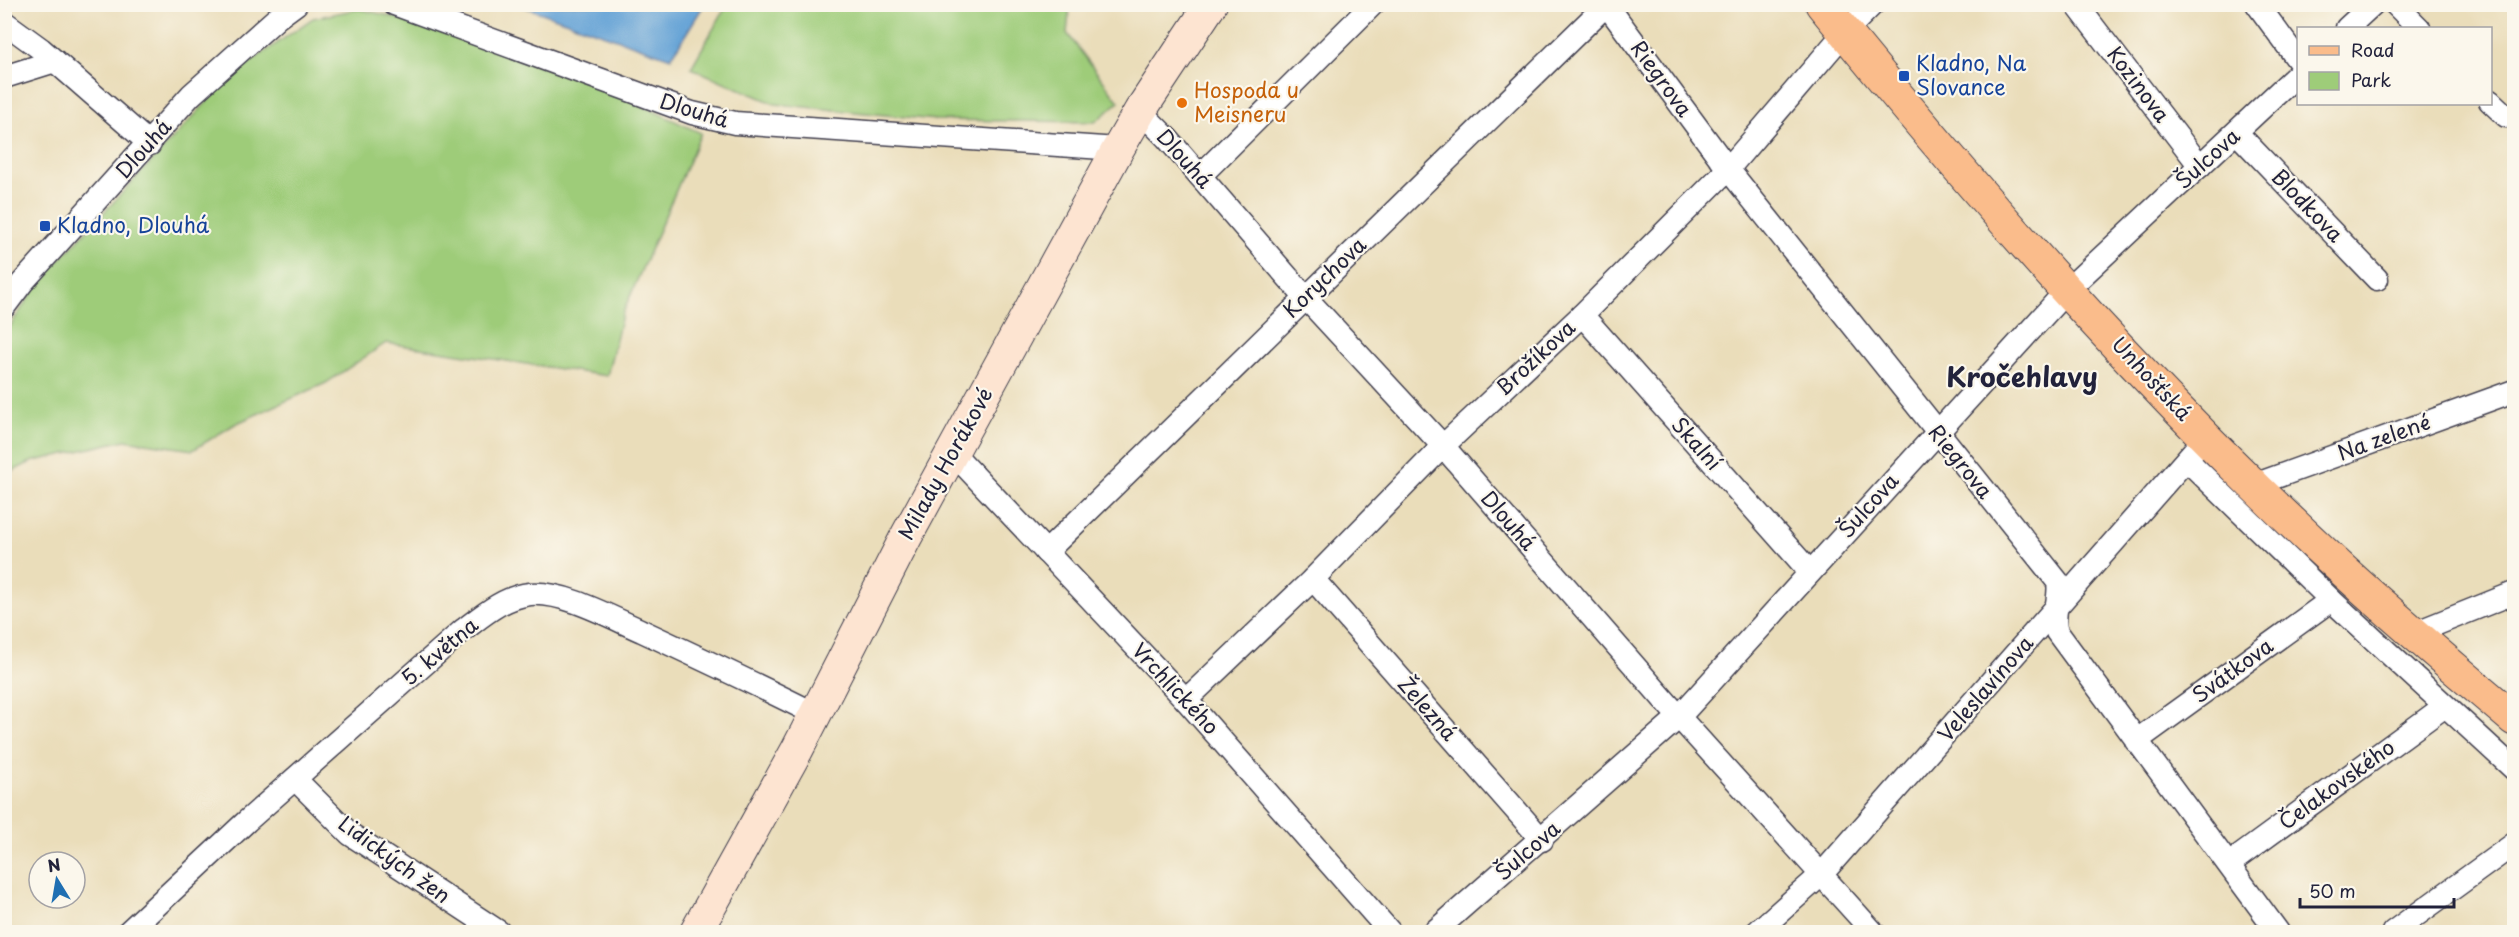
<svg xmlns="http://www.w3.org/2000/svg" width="2519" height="937" font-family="'Playpen Sans',sans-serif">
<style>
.green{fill:#9ecc79;stroke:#60775a;stroke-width:1.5}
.water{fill:#64a2d6;stroke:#436288;stroke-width:1.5}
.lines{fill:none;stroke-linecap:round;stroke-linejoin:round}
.minor-casing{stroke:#403e4e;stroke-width:25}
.secondary-casing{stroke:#403e4e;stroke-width:34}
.primary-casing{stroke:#403e4e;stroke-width:35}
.minor{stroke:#fff;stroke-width:22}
.secondary{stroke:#fde4d1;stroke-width:32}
.primary{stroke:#fabc8b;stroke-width:33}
.transit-dot{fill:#1a4fb4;stroke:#fbf7ec;stroke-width:2}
.food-dot{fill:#e8710a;stroke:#fbf7ec;stroke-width:2}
.labels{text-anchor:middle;stroke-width:4.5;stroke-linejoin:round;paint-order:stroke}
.transit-label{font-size:21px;fill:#164399;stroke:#fbf7ec;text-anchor:start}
.street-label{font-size:21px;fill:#22223b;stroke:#fbf7ec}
.food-label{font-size:21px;fill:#c56008;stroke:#fbf7ec;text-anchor:start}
.district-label{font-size:27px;font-weight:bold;fill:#22223b;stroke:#fbf7ec}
</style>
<rect width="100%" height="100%" fill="#fbf7ec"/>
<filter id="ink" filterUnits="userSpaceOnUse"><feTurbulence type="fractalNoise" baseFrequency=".0167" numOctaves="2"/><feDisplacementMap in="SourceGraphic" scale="12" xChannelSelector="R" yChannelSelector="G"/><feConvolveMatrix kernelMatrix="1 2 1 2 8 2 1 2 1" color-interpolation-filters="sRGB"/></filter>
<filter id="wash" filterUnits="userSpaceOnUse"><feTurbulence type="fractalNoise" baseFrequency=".008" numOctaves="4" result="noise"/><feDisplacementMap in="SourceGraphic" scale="24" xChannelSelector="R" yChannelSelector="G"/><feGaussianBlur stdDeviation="1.35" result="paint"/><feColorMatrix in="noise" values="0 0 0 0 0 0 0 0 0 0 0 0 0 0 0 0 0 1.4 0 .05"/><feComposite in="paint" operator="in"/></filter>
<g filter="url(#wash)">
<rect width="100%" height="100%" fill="#eaddba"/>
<!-- green -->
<g class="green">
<polygon points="886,4 893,7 894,4 1070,5 1067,33 1119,102 1095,122 936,120 775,104 691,68 727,5"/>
<polygon points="359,9 394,17 589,81 701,133 622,315 607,376 386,343 326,383 235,424 193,450 125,440 31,462 5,475 5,334 38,283 232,75 313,18"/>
</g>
<!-- water -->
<polygon class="water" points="519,5 704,5 671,58"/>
</g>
<g filter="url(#ink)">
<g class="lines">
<defs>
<g id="minor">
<polyline points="394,4 692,113 735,123 1118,149"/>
<path d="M1606,4L1728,169L2058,582C2061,599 2051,616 2057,632L2278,932"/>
<polyline points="2076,4 2200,166"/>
<polyline points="2257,4 2298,60"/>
<polyline points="2395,4 2419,28"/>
<polyline points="4,22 41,49 150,144"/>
<polyline points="2347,28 2373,4"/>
<polyline points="4,77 55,61"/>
<polyline points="2490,101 2506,116"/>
<polyline points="1140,111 1167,138 1305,297 1443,446 1679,717 1873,932"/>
<polyline points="2237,133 2377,279"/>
<polyline points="1200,176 1373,4"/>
<polyline points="4,307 22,283 191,95 277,18 296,4"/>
<polyline points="1582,315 1810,572"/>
<polyline points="953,453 1186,700 1390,932"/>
<polyline points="2187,460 2331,600 2514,769"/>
<polyline points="2254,485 2514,391"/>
<polyline points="1046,552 1606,5"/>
<polyline points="1313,579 1542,840"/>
<polyline points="2412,634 2514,593"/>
<polyline points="1186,700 1313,579 1443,446 1582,315 1728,169 1845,32 1873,4"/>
<polyline points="2136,741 2331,600"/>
<polyline points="295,779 350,834 499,932"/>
<polyline points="2229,864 2445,706"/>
<path d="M128,932L247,821L462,631C482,616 503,597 530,594C564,591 610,617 642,631C700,658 758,685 815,714"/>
<polyline points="1434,932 1679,717 2067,290 2298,74"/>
<polyline points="1757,932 1821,875 2206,437"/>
<polyline points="2393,932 2514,844"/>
</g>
<polyline id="secondary" points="696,932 797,750 907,535 1118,149 1140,111 1211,4"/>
<path id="primary" d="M1822,4C1980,199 2148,390 2333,561C2392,616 2453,667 2514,719"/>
</defs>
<!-- minor casing -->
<use href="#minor" class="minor-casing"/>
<!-- secondary casing -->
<use href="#secondary" class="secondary-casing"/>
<!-- primary casing -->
<use href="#primary" class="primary-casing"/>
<!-- minor -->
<use href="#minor" class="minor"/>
<!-- secondary -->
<use href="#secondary" class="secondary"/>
<!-- primary -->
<use href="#primary" class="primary"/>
</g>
</g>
<!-- markers -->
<g class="transit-dot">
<rect x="1898" y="70" width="12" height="12" rx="3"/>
<rect x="39" y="220" width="12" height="12" rx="3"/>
</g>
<circle class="food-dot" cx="1182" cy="103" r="6"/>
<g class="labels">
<!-- transit labels -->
<g class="transit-label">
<text x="1916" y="71">Kladno, Na<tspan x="1916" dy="24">Slovance</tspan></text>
<text x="57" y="233">Kladno, Dlouhá</text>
</g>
<!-- street labels -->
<g class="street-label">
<text transform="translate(1661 79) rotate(54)" y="7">Riegrova</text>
<text transform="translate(2138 85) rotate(53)" y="7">Kozinova</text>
<text transform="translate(694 111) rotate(17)" y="7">Dlouhá</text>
<text transform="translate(144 149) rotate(-48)" y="7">Dlouhá</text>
<text transform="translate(1184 159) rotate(48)" y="7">Dlouhá</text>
<text transform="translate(2208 159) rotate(-42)" y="7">Šulcova</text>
<text transform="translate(2307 206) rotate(46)" y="7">Blodkova</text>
<text transform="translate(1325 278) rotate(-44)" y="7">Korychova</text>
<text transform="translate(1536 358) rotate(-43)" y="7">Brožíkova</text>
<text transform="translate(2151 379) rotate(47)" y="7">Unhošťská</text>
<text transform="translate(2384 438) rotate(-20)" y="7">Na zelené</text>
<text transform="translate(1696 444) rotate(48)" y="7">Skalní</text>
<text transform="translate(1960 462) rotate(51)" y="7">Riegrova</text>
<text transform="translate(946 464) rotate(-61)" y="7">Milady Horákové</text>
<text transform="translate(1869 506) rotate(-48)" y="7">Šulcova</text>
<text transform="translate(1508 521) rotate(49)" y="7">Dlouhá</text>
<text transform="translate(440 652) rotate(-40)" y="7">5. května</text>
<text transform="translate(2233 671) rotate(-36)" y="7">Svátkova</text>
<text transform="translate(1175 689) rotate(47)" y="7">Vrchlického</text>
<text transform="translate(1986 689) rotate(-49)" y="7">Veleslavínova</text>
<text transform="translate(1427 709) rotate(49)" y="7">Železná</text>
<text transform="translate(2337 785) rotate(-36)" y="7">Čelakovského</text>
<text transform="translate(1528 851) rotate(-41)" y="7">Šulcova</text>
<text transform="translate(394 860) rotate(36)" y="7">Lidických žen</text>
</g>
<!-- food labels -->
<g class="food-label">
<text x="1194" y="98">Hospoda u<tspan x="1194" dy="24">Meisneru</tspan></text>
</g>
<!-- district labels -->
<g class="district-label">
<text x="2022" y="387">Kročehlavy</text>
</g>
</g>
<!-- margin -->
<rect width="2519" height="937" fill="none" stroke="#fbf7ec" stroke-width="24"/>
<!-- legend -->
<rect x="2297" y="27" width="195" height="78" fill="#fbf7ec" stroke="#a4a2a5" stroke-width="1.5"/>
<rect x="2309" y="46" width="30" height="9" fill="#fabc8b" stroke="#a4a2a5" stroke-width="1.5"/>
<text x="2351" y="57" font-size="18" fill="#22223b">Road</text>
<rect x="2309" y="72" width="30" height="18" fill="#9ecc79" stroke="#a4a2a5" stroke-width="1.5"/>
<text x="2351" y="87" font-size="18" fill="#22223b">Park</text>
<!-- north arrow -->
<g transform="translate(57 880) rotate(349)"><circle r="28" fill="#fbf7ec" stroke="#a4a2a5" stroke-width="1.5"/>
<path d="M0-4.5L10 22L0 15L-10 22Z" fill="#1f6fb2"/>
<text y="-9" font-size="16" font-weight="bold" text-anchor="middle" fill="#22223b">N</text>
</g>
<!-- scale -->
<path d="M2300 898v9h154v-9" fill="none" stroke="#22223b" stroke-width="3"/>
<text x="2309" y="898" font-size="18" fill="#22223b" stroke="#fbf7ec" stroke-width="4.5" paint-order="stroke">50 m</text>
</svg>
